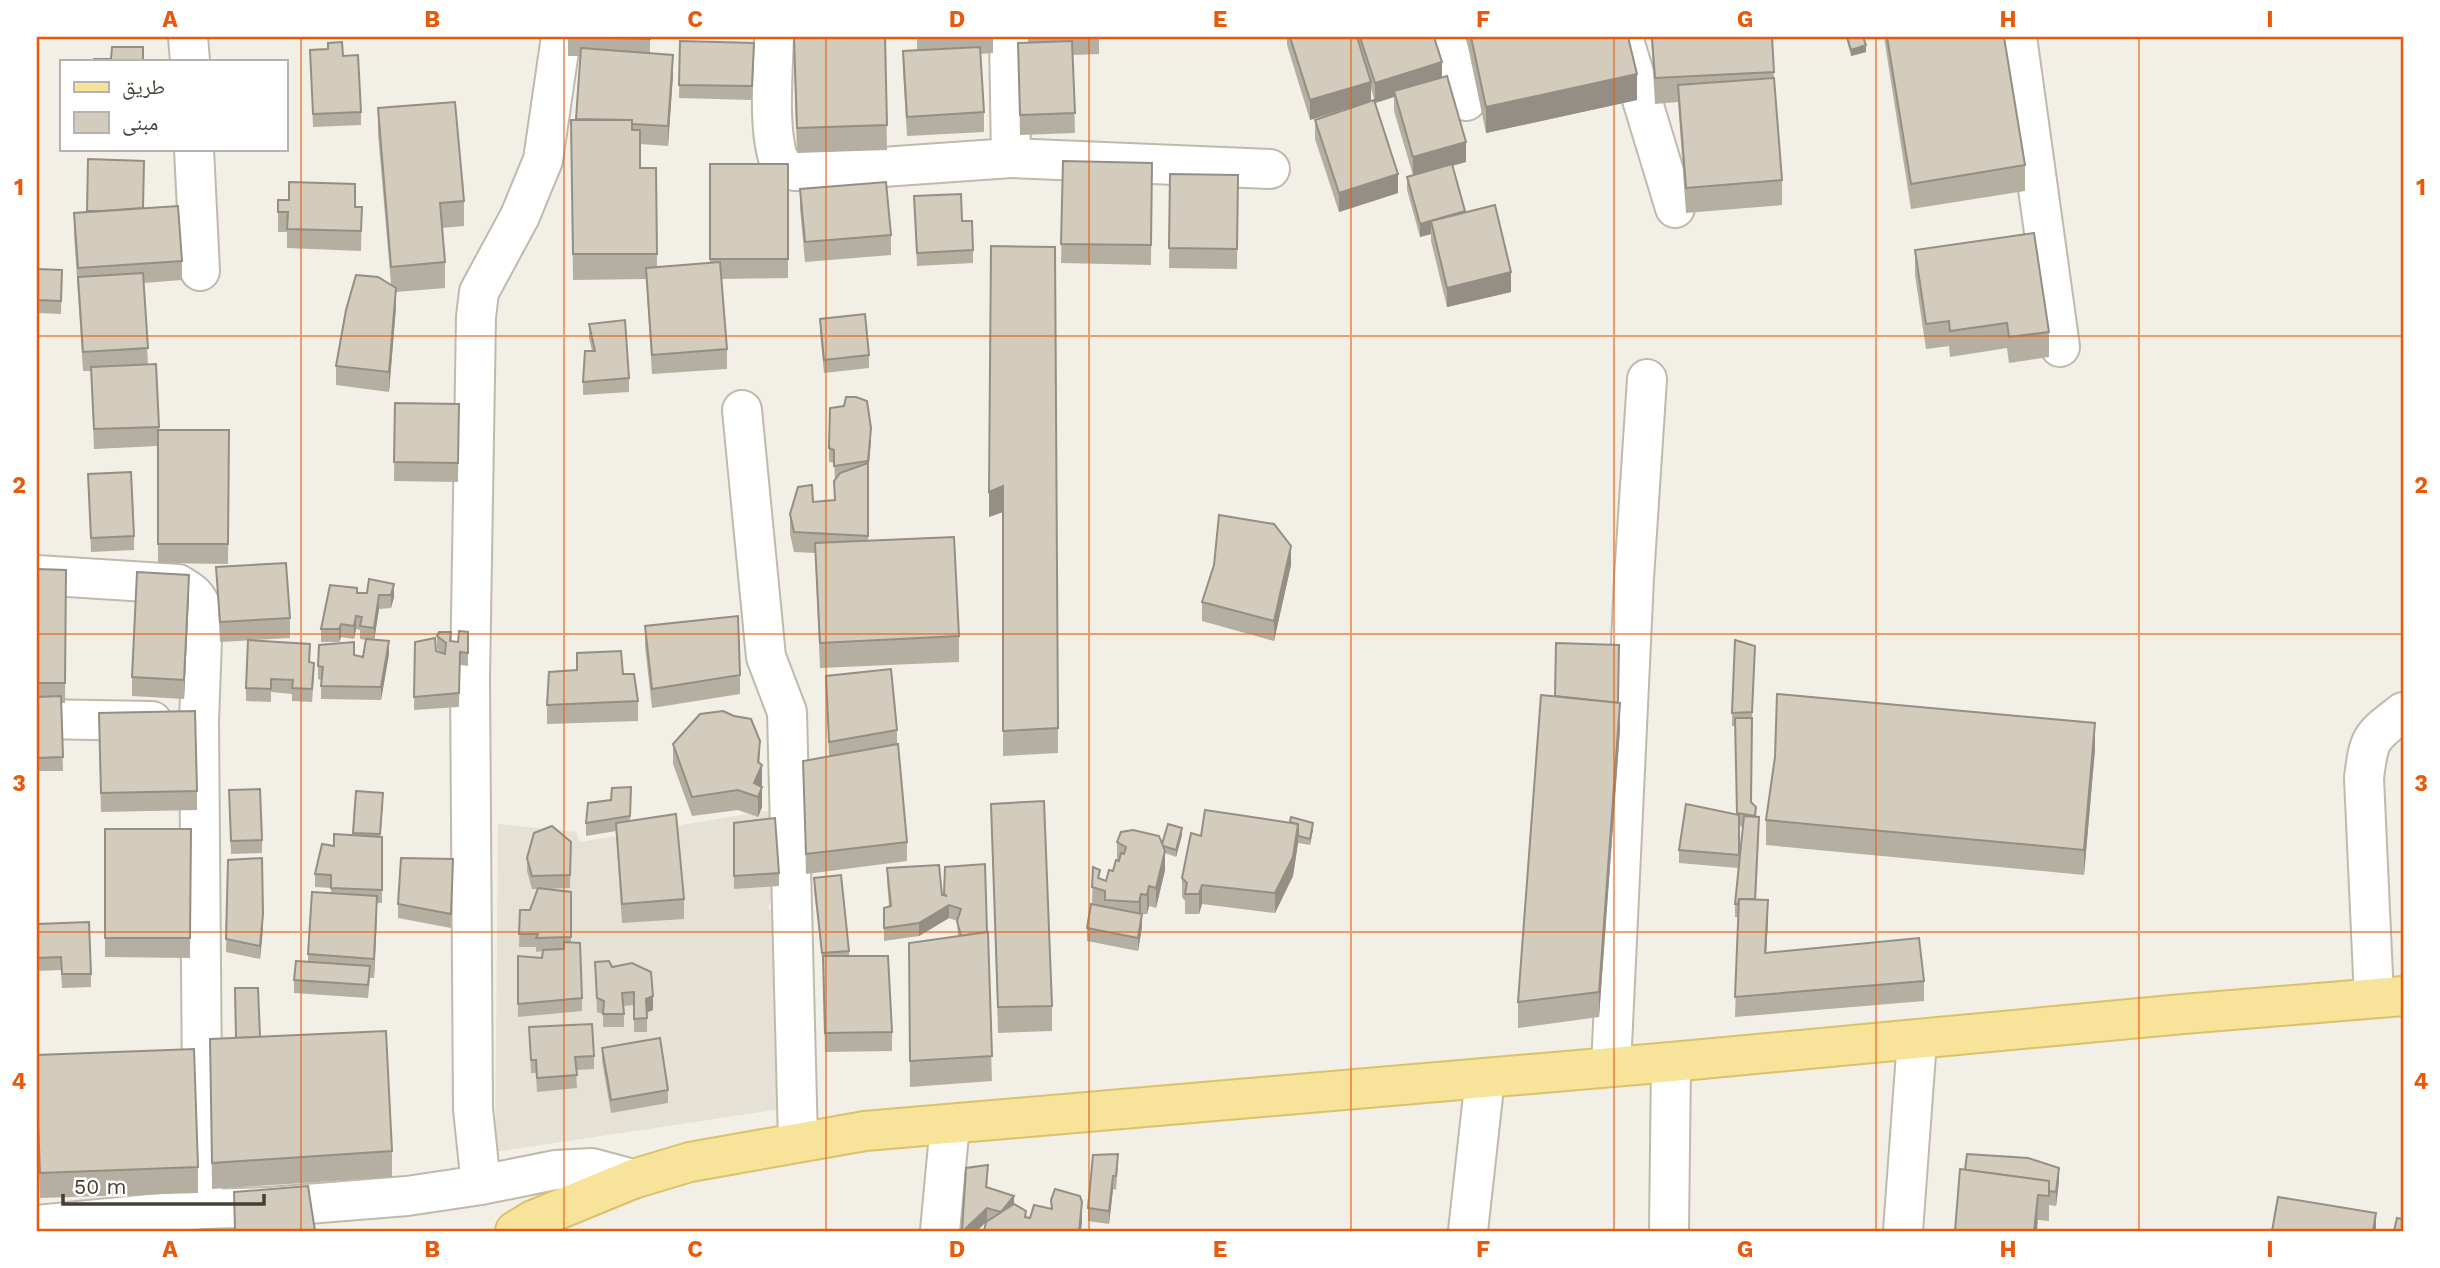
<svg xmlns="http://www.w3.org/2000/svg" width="2440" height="1268" font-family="'Work Sans','Noto Naskh Arabic',sans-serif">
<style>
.residential{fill:#e6e1d5}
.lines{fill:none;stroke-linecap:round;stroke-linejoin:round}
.minor-casing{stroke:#c0baac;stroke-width:42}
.major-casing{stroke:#dcc16a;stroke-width:42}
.minor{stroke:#fff;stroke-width:38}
.major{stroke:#f8e39a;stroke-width:38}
.wall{fill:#b5afa2;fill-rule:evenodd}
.shaded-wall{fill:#948e84}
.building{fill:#d3cbbc;stroke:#948e84;stroke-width:2}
.grid{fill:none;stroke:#e8590c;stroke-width:2;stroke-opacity:0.55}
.neatline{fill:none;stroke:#e8590c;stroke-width:2.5}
.grid-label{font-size:23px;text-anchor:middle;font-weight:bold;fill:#e8590c}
</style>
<rect width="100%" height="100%" fill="#f2efe6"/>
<!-- residential -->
<polygon class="residential" points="778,809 775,893 768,907 779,920 781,1109 495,1152 498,824 576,832 580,842"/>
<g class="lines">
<defs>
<g id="minor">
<polyline points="188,37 190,61"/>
<path d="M774,37C773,72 767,135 781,166L795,171H825L1011,158"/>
<polyline points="1009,37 1011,158 1270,169"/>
<polyline points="1445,37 1466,101"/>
<polyline points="1623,37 1675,208"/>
<polyline points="2017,37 2060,347"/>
<polyline points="194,149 200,271"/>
<polyline points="742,410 766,657 787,712 798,1141"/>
<path d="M37,575L178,584C192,592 198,596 203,612L199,721L203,1209"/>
<polyline points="37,719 152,721"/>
<path d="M2374,998L2364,778C2369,736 2371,737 2403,712"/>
<polyline points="1611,1067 1634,578 1647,379"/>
<polyline points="481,1185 473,1109 470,678 476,317 479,292 520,216 543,160 561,37"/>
<polyline points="37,1225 203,1209 270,1207 407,1196 481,1185 555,1170 592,1168 633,1179"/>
<polyline points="940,1231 950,1124"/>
<polyline points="1468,1231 1485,1078"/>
<polyline points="1669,1231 1671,1062"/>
<polyline points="1903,1231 1917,1040"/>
</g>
<polyline id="major" points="515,1231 533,1220 633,1179 690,1162 865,1131 1671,1062 2183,1014 2403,996"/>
</defs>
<!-- minor casing -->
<use href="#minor" class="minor-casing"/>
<!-- major casing -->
<use href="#major" class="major-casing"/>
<!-- minor -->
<use href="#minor" class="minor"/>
<!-- major -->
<use href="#major" class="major"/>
</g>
<!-- wall -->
<g class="wall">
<polygon points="568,37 650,37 650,53 673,75 668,146 640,144 640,168 656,168 657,267 710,263 710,164 788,164 788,278 721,279 727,349 727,369 652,374 646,279 573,280 571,120 576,120 581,56 568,56"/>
<polygon points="793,37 885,37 887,150 797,153"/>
<polygon points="917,37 993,37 993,53 980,54 984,112 984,132 907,136 903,71 903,51 917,51"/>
<polygon points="1028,37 1099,37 1099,54 1073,55 1075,133 1020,135 1018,43 1028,43"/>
<polygon points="1287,37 1434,37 1442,78 1466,162 1452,166 1465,212 1511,292 1447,307 1431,241 1431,234 1420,237 1407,190 1407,177 1413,175 1394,111 1394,97 1375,103 1371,88 1310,120 1287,45"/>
<polygon points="1466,37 1628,37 1637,100 1486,133"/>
<polygon points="1651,37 1772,37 1774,78 1782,180 1782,205 1686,213 1678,102 1655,104"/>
<polygon points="1846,37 1863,37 1866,52 1851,56"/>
<polygon points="1884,37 2004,37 2025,165 2025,191 1911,209"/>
<polygon points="680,41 754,43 752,100 679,98"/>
<polygon points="328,49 343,56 361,112 361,125 313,127 310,50"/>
<polygon points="378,108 464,201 464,226 442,228 445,262 445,288 396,292 396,307 389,392 336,385 336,366 391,284 378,134"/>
<polygon points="1315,120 1398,193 1339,212 1315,139"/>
<polygon points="88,159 143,208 182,261 182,280 144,283 148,365 156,364 159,430 229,430 228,564 158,563 158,446 94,449 91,371 83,371 74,233 74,213 87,212"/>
<polygon points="1063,161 1152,163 1151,265 1061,263"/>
<polygon points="1170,174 1238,175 1237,269 1169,268"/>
<polygon points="800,189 891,235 891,255 805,262 800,209"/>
<polygon points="914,196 962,221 973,250 973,263 917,266"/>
<polygon points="278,200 362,207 361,251 287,248 287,232 278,232"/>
<polygon points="1055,247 1058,753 1003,756 1003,512 989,517"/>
<polygon points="1915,250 2049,332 2049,357 2009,363 2007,348 1950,357 1949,346 1926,349 1915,275"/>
<polygon points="37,269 62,270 61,314 37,313"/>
<polygon points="820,319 869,355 869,368 824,373 820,332"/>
<polygon points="589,324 629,378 629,392 583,395 583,382 592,351 589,338"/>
<polygon points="395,403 459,404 458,482 394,481"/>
<polygon points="871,441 868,474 868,541 959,636 959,662 820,668 815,553 794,552 790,534 790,514 813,502 834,500 834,481 835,479 834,463 829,462 829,448"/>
<polygon points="88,474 134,536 134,550 91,552"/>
<polygon points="1291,565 1274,641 1202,621 1202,602"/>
<polygon points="216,567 290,618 290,638 220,642"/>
<polygon points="37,569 66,570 65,703 61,703 63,771 37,771"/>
<polygon points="369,579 394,597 391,608 379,609 374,640 389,654 381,700 321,699 321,680 318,679 318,666 354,655 363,657 366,640 360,639 360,630 356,629 354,639 341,637 339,642 321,642 321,629 357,593 367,593"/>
<polygon points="189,595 184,699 132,696 132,677"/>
<polygon points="645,626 740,675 740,694 652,708 645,646"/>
<polygon points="468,632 468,666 460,665 459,707 414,710 415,642 443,654 437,649 437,636 451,641 458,642"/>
<path d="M1755,659L1752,719L1751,802L1756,817L1759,830L1756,899L1768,920L1766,953L1924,981V1001L1735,1017L1738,917H1735V904L1738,868L1679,863V850L1737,815L1735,726H1732V713ZM1739,826L1743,827L1739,865Z"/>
<polygon points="310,662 314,676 312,702 292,701 292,694 271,692 271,702 246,701 246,688"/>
<polygon points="623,674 638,701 638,721 547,724 547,705"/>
<polygon points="826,676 897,730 897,744 907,842 907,861 806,874 803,761 829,756"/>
<polygon points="1618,703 1620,729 1599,1017 1518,1028 1518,1002"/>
<polygon points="99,733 197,791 197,810 101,812"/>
<polygon points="673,744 760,763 762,784 761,787 762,807 758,817 738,810 692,816 673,764"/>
<polygon points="2095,749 2084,875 1766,845 1766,820 1775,757"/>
<polygon points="356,791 383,806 380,837 382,837 382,903 377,903 374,978 370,978 368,998 294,993 294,980 308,962 308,954 331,893 331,888 315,887 315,874 353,835"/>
<polygon points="631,800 630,821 684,899 684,919 622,923 616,831 586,836 586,823"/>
<polygon points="229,803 262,840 262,853 231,854"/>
<polygon points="991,804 1052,1006 1052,1031 998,1033"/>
<polygon points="734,823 779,873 779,886 734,889"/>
<polygon points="105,829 191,829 190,958 105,957"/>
<polygon points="1313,829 1310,845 1298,843 1293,876 1275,913 1202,904 1199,914 1185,914 1185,901 1182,897 1182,878 1201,836"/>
<polygon points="1182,835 1176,857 1165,853 1165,870 1156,908 1149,906 1147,914 1142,914 1142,927 1138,951 1087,941 1087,928 1092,904 1093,867 1100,879 1106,881 1113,871 1117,860 1117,842 1162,844"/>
<polygon points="571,855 570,888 543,889 571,892 571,942 582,998 582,1011 518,1017 518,956 542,958 543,951 536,952 536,947 519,947 520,910 530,910 538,889 532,889 527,871 527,858"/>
<polygon points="453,859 451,928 398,918 398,904"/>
<polygon points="228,860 263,928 260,959 226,952"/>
<polygon points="985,864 992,1081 910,1087 909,943 958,936 957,921 949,918 919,936 884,941 884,908 889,906 887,881 887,868 944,895 945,867"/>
<polygon points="814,878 849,951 849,956 892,1032 892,1051 825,1052 823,966 814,891"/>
<polygon points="37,924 91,974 91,987 62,988 61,970 37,971"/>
<polygon points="595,962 612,967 653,1010 647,1012 647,1032 634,1032 634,1005 624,1006 624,1027 603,1027 603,1014 597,1012"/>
<polygon points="529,1027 594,1056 594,1069 576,1070 577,1088 537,1092 536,1073 531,1073"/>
<polygon points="260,1037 392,1151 392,1177 212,1189 210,1039"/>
<polygon points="602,1048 668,1090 668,1103 611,1113 602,1061"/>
<polygon points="37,1055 198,1167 198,1193 40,1198 37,1119"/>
<polygon points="1118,1167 1116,1190 1113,1189 1109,1224 1088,1221 1088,1208"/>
<polygon points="988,1178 987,1187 1014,1204 1026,1217 1030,1218 1051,1208 1051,1200 1082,1222 987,1221 977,1231"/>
<polygon points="2059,1181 2056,1206 2049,1205 2049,1221 2038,1220 2037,1231 1955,1231"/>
</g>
<!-- shaded-wall -->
<g class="shaded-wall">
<polygon points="1866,45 1866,52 1851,56 1851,50"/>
<polygon points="673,55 673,75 668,146 668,126"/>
<polygon points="1442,62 1442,81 1394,91 1394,97 1375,103 1375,83"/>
<polygon points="1637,74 1637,100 1486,133 1486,107"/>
<polygon points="1371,82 1371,101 1310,120 1310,100"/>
<polygon points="1466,142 1466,162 1413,176 1413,157"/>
<polygon points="1398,174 1398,193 1339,212 1339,193"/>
<polygon points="1465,211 1431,221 1431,234 1420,237 1420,224"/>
<polygon points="1511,272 1511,292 1447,307 1447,288"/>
<polygon points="396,288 396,307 389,392 389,372"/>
<polygon points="871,428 871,441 868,474 868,461"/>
<polygon points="1003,486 1003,512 989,517 989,492"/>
<polygon points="1291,546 1291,565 1274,641 1274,621"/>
<polygon points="189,575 189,595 184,699 184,680"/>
<polygon points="394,584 394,597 391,608 391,595"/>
<polygon points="379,595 379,609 374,641 374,628"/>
<polygon points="356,616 356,629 354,639 354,626"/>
<polygon points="341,624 341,637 339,642 339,629"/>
<polygon points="389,641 389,654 381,700 381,687"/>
<polygon points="1620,703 1620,729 1599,1017 1599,992"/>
<polygon points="2095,723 2095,749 2084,875 2084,850"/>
<polygon points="760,741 759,772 762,765 762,784 756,797 754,783 758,762"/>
<polygon points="762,787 762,807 758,817 758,797"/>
<polygon points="1313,823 1313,829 1310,845 1310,839"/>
<polygon points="1298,824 1298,843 1293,876 1275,913 1275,893"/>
<polygon points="1182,828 1182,835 1176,857 1176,850"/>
<polygon points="1165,851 1165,870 1156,908 1156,888"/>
<polygon points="1202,885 1202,904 1199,914 1199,894"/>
<polygon points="1149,886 1149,906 1147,914 1147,895"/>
<polygon points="1141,894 1141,914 1139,921 1139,902"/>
<polygon points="377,896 377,915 374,978 374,959"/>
<polygon points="1768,900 1768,920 1765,972 1765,953"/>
<polygon points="949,905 949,918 919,936 919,923"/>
<polygon points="263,914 263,928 260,959 260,946"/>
<polygon points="1142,914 1142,927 1138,951 1138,938"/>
<polygon points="653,996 653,1010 646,1013 646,999"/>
<polygon points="2059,1168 2059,1181 2056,1206 2056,1192"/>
<polygon points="1113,1176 1113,1189 1109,1224 1109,1211"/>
<polygon points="2038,1195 2037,1231 2034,1231"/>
<polygon points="1014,1196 1014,1209 1001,1225 1001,1212"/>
<polygon points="1082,1202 1082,1222 1081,1231 1079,1231"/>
<polygon points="987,1208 987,1221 977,1231 963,1231"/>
<polygon points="2376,1213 2376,1231 2373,1231"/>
</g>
<!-- building -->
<g class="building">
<polygon points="576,37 650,37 650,39"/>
<polygon points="794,37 885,37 887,125 797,128"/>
<polygon points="1290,37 1357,37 1371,82 1310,100"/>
<polygon points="1360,37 1434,37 1442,62 1375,83"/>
<polygon points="1471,37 1628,37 1637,74 1486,107"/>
<polygon points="1652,37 1772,37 1774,72 1655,78"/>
<polygon points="1847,37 1863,37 1866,45 1851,50"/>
<polygon points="1887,37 2004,37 2025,165 1911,184"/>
<polygon points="680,41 754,43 752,86 679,85"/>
<polygon points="1072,41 1075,113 1020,115 1018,43"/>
<polygon points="342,42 343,56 358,55 361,112 313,114 310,50 328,49 328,43"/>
<polygon points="112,47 143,47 143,61 94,61 94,59 111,59"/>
<polygon points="980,47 984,112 907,117 903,51"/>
<polygon points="581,48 673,55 668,126 632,124 632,120 576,119"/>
<polygon points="1447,76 1466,142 1413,157 1394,91"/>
<polygon points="1774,78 1782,180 1686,188 1678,85"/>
<polygon points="1374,100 1398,174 1339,193 1315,120"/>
<polygon points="455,102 464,201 440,203 445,262 391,267 378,108"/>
<polygon points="571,120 632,120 632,130 640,130 640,168 656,168 657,254 573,254"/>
<polygon points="88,159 144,161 143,208 102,211 87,211"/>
<polygon points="1063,161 1152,163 1151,245 1061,244"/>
<rect x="710" y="164" width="78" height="95"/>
<polygon points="1452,164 1465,211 1420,224 1407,177"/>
<polygon points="1170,174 1238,175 1237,249 1169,248"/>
<polygon points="289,182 355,184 355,207 362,207 361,231 287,229 288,212 278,212 278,200 289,200"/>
<polygon points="886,182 891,235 805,242 800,189"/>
<polygon points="961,194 962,221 972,221 973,250 917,253 914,196"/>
<polygon points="1495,205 1511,272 1447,288 1431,221"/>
<polygon points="178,206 182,261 78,268 74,213"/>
<polygon points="2034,233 2049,332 2009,337 2007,323 1950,331 1949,321 1926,324 1915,250"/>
<polygon points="991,246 1055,247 1058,728 1003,731 1003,486 989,492"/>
<polygon points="720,262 727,349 652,355 646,268"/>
<polygon points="37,269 62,270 61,301 37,300"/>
<polygon points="143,273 148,348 83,352 78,277"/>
<polygon points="356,275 378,277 396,288 389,372 336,366 346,310"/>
<polygon points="865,314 869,355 824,360 820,319"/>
<polygon points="625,320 629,378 583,382 585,351 595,351 589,324"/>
<polygon points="156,364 159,427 94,429 91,367"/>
<polygon points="846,397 856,397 867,401 871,428 868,461 834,466 834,450 829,448 830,408 844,406"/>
<polygon points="395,403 459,404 458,463 394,462"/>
<polygon points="158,430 229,430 228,544 158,544"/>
<polygon points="868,463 868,536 794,532 790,514 798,487 812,485 813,502 835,500 834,481 840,473"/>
<polygon points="131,472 134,536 91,538 88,474"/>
<polygon points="1219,515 1274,524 1291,546 1274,621 1202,602 1214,565"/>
<polygon points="954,537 959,636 820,643 815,543"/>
<polygon points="286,563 290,618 220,622 216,567"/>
<polygon points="37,569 66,570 65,683 37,683"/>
<polygon points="137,572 189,575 184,680 132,677"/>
<polygon points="369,579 394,584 391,595 379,595 374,628 360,626 362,617 356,616 354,626 341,624 339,629 321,629 330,585 357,588 357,593 367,593"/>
<polygon points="738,616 740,675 652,689 645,626"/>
<polygon points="459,631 468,632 468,653 460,652 459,693 414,697 415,642 435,638 436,651 445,654 446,643 437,636 439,632 451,632 450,641 458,642"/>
<polygon points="366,639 389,641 381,687 321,686 323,667 318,666 319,645 354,642 354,655 363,657"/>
<polygon points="248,640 310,644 309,662 314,663 312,689 292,688 293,680 271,679 271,689 246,688"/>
<polygon points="1735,640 1755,646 1752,712 1732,713"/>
<polygon points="1556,643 1619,645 1618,703 1555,696"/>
<polygon points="621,651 623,674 634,674 638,701 547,705 549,672 577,670 577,653"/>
<polygon points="891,669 897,730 829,742 826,676"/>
<polygon points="1777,694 2095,723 2084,850 1766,820 1775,757"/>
<polygon points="1541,695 1620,703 1599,992 1518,1002"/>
<polygon points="61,696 63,757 37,758 37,697"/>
<polygon points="195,711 197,791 101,793 99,713"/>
<polygon points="723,711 734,716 751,719 760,741 758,762 762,765 754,783 762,787 758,797 738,790 692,797 673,744 700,714"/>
<polygon points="1735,718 1752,718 1751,802 1756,807 1755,816 1737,813"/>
<polygon points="898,744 907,842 806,854 803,761"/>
<polygon points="631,787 630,816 586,823 588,803 611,800 612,788"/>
<polygon points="260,789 262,840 231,841 229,790"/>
<polygon points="356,791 383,793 380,834 353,833"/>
<polygon points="1044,801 1052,1006 998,1007 991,804"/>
<polygon points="1686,804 1739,815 1739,855 1679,850"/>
<polygon points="1205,810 1298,824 1293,857 1275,893 1202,885 1199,894 1185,894 1187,883 1182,878 1191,833 1201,836"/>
<polygon points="676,814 684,899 622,904 616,823"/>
<polygon points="1744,816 1759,817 1755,899 1739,899 1738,904 1735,904"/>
<polygon points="1291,817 1313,823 1310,839 1298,836 1298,824 1290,822"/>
<polygon points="775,818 779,873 734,876 734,823"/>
<polygon points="1168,824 1182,828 1176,850 1163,846 1162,844"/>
<polygon points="552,826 571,842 570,875 532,876 527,858 534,833"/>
<polygon points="105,829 191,829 190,938 105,938"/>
<polygon points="1133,830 1159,836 1165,851 1156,888 1149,886 1147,895 1141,894 1139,902 1105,900 1105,891 1092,887 1093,867 1100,870 1098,878 1106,881 1109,870 1113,871 1116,860 1119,861 1121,853 1124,854 1126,847 1117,842 1121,832"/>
<polygon points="334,834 382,837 382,890 331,888 331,875 315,874 322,844 334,846"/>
<polygon points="262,858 263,914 260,946 226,939 228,860"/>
<polygon points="401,858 453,859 451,914 398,904"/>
<polygon points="985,864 987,932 961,936 957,921 961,909 949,905 919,923 884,928 884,908 891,906 887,868 939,865 942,895 947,896 944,894 945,867"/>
<polygon points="841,875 849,951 822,953 814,878"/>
<polygon points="538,888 571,892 571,937 536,938 538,934 519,934 520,910 530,910"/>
<polygon points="312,892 377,896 374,959 308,954"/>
<polygon points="1739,899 1768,900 1765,953 1919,938 1924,981 1735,997"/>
<polygon points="1091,904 1142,914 1138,938 1087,928"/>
<polygon points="89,922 91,974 62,974 61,957 37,958 37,924"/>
<polygon points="988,932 992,1056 910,1061 909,943"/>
<polygon points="564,942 580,943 582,998 518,1004 518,956 542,958 543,950 564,949"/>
<polygon points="823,956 888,956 892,1032 825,1033"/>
<polygon points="296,961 370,966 368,985 294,980"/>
<polygon points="609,961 612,967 632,963 651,972 653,996 646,999 647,1018 634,1019 634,992 622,993 624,1014 603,1014 604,1001 597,998 595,962"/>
<polygon points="235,988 258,988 260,1037 236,1038"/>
<polygon points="592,1024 594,1056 575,1057 577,1075 537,1078 536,1060 531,1060 529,1027"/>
<polygon points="386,1031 392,1151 212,1163 210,1039"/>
<polygon points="660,1038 668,1090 611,1100 602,1048"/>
<polygon points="194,1049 198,1167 40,1173 37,1093 37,1055"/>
<polygon points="1118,1154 1116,1176 1113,1176 1109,1211 1088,1208 1093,1155"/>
<polygon points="1967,1154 2028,1158 2059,1168 2056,1192 2049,1191 2049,1181 1965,1170"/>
<polygon points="988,1165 986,1187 1014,1196 1001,1212 987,1208 963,1231 962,1231 966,1168"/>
<polygon points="1960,1169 2049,1181 2049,1196 2038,1195 2034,1231 1955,1231"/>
<polygon points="308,1186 315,1231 235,1231 234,1192"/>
<polygon points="1055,1189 1080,1196 1082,1202 1079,1231 984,1231 986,1222 1014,1204 1026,1211 1025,1217 1030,1218 1034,1205 1052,1209 1051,1200"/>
<polygon points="2278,1197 2376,1213 2373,1231 2272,1231"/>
<polygon points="2397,1218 2403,1219 2403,1231 2394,1231"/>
</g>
<!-- grid -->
<path class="grid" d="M301,37V1231M564,37V1231M826,37V1231M1089,37V1231M1351,37V1231M1614,37V1231M1876,37V1231M2139,37V1231M37,336H2403M37,634H2403M37,932H2403"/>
<!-- border -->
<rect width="2440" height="1268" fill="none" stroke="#ffffff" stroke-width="77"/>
<!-- legend -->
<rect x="60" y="60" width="228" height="91" fill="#ffffff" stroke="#b4b3af" stroke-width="2"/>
<rect x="74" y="82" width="35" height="10" fill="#f8e39a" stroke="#b4b3af" stroke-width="2"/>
<text x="122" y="94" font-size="21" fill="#444036">طريق</text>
<rect x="74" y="112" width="35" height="21" fill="#d3cbbc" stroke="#b4b3af" stroke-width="2"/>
<text x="122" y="130" font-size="21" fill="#444036">مبنى</text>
<!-- scale -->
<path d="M63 1194v10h201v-10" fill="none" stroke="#444036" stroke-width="3.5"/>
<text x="74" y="1194" font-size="21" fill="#444036" stroke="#ffffff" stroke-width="5" paint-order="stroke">50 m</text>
<rect x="38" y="38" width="2364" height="1192" class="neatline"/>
<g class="grid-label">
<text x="170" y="27">A</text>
<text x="432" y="27">B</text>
<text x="695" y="27">C</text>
<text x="957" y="27">D</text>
<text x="1220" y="27">E</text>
<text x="1483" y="27">F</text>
<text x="1745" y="27">G</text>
<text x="2008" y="27">H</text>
<text x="2270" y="27">I</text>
<text x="19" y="195">1</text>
<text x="2421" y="195">1</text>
<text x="19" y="493">2</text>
<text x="2421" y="493">2</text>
<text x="19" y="791">3</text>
<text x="2421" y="791">3</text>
<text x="19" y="1089">4</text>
<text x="2421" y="1089">4</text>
<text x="170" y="1257">A</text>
<text x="432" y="1257">B</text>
<text x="695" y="1257">C</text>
<text x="957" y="1257">D</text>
<text x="1220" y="1257">E</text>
<text x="1483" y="1257">F</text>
<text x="1745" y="1257">G</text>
<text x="2008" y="1257">H</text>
<text x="2270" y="1257">I</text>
</g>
</svg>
